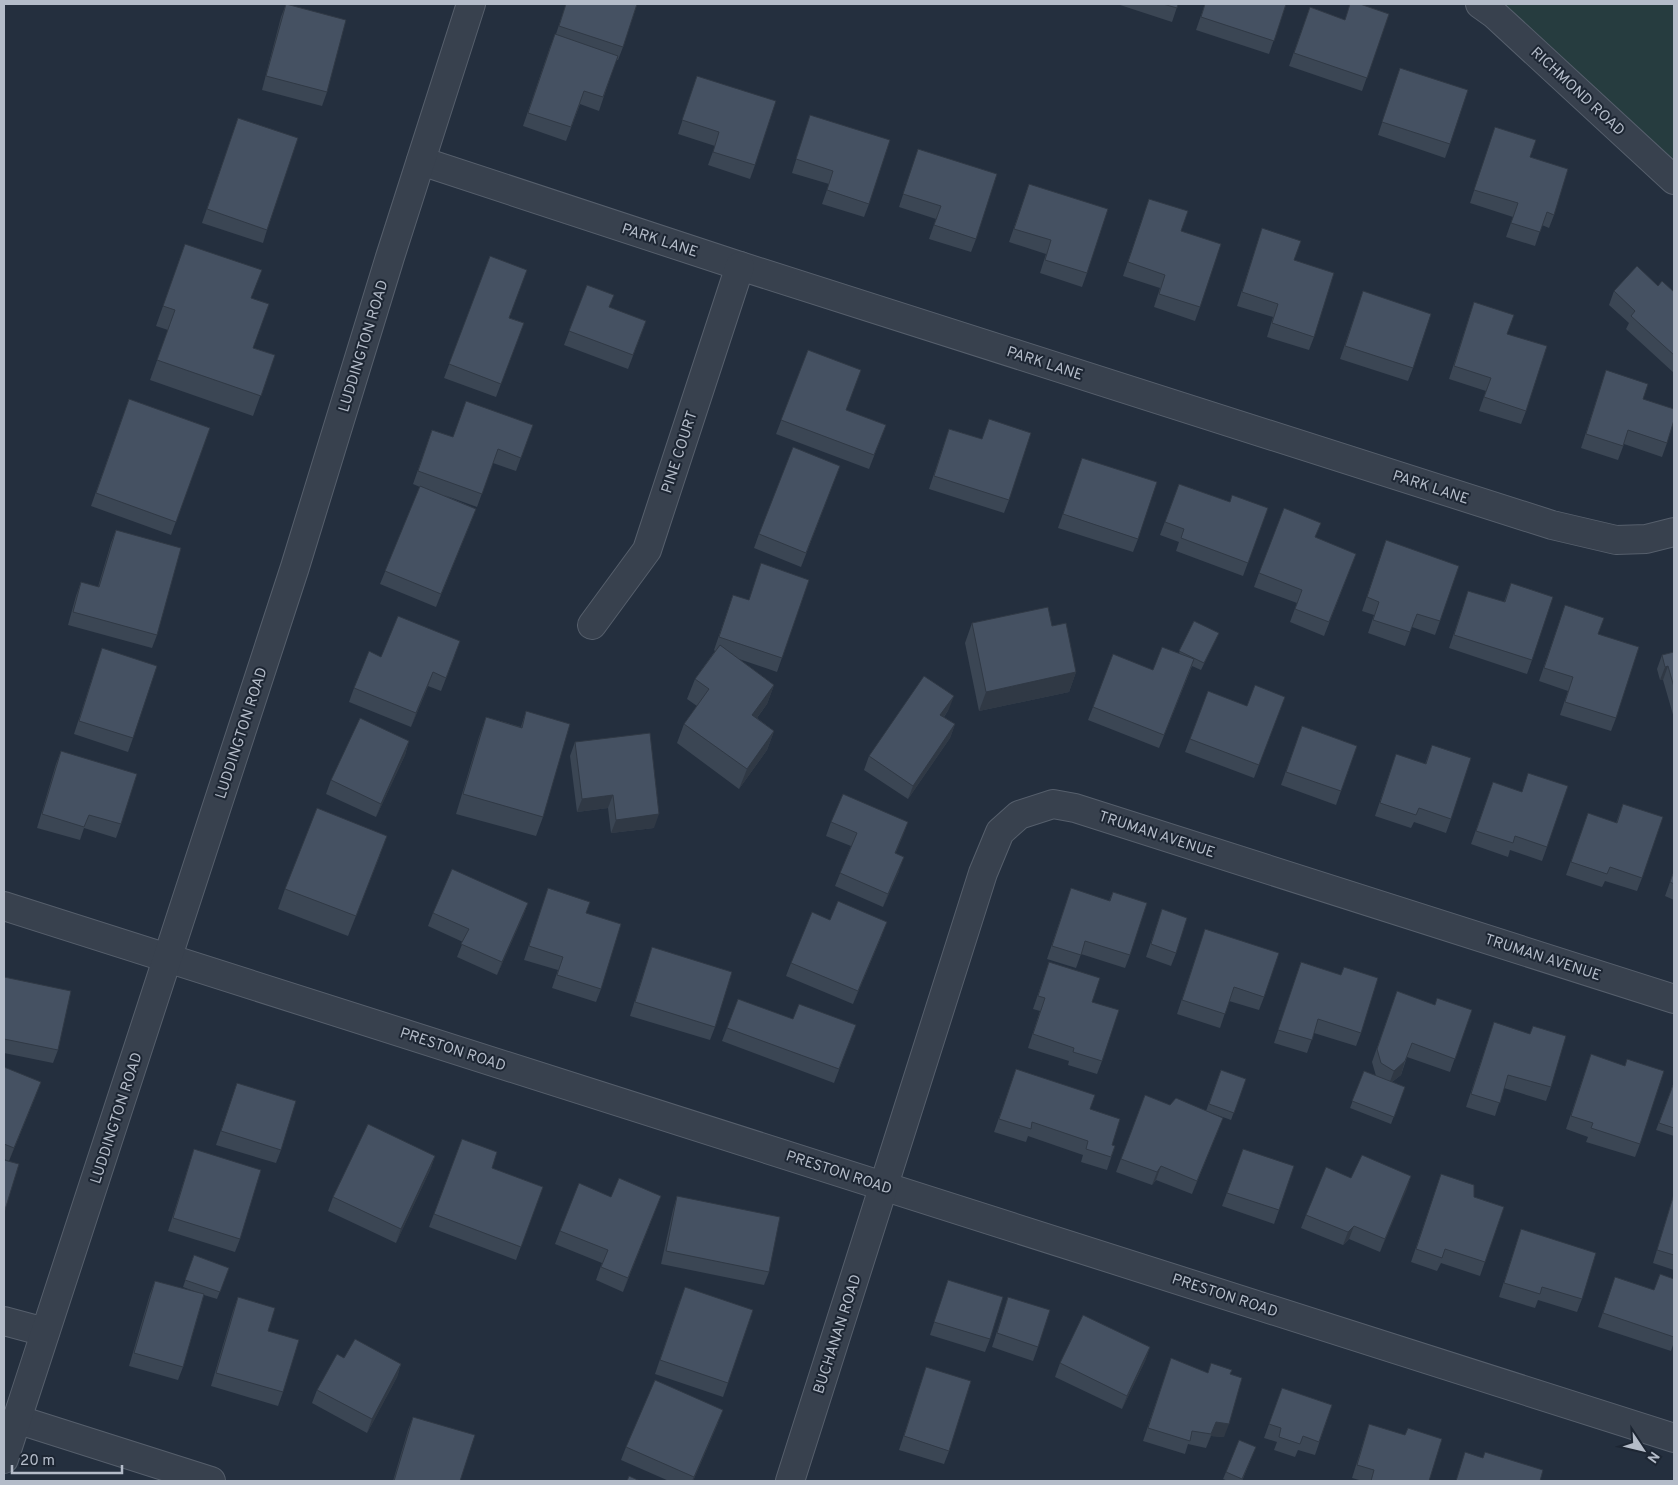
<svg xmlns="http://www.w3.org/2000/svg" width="1678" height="1485" font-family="Overpass,sans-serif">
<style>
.green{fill:#263c3f}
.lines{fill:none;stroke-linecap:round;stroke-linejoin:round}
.minor-casing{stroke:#565f6c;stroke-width:30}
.minor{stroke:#38414e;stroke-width:28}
.wall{fill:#3b4654}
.shaded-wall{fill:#303945}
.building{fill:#455162;stroke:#303945}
.labels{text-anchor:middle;stroke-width:4;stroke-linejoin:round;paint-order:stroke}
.street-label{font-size:15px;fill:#b4bcc9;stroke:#1d2633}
</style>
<rect width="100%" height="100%" fill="#242f3e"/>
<!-- green -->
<polygon class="green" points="1480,4 1674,4 1674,180"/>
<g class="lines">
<defs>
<g id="minor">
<polyline points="1480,4 1494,14 1674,180"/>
<polyline points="421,161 740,266 1552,525 1616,540 1646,539 1674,532"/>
<polyline points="592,625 647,550 740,266"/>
<polyline points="4,906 1674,1438"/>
<polyline points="4,1321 45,1332"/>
<polyline points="16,1419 211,1481"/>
<polyline points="4,1459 295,567 390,257 471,4"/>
<polyline points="790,1481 983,873 1000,832 1019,815 1053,804 1075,808 1674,999"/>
</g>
</defs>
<!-- minor casing -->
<use href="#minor" class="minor-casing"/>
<!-- minor -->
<use href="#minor" class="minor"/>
</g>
<!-- wall -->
<g class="wall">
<polygon points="286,4 327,92 322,106 262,90 281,17"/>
<polygon points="566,4 637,4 623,47 618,60 616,60 599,111 580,104 566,141 523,126 550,47 556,34"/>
<polygon points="1117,4 1178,4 1172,22"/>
<polygon points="1205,4 1286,4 1269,54 1196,30"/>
<polygon points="1310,7 1345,20 1389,14 1362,91 1289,66"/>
<polygon points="1400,68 1450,144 1445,158 1378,135"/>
<polygon points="697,76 755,165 750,179 708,165 715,146 678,134"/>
<polygon points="810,115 869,204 864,217 822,204 829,184 792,173"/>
<polygon points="238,118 267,230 263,243 202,223"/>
<polygon points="1495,127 1530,157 1554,215 1549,228 1542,225 1535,246 1506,237 1513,217 1470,203"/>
<polygon points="918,149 976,239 971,252 929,239 936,219 899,207"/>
<polygon points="1029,184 1087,273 1082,287 1040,273 1046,254 1009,242"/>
<polygon points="1149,199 1181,231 1200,307 1195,321 1154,307 1160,288 1123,276"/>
<polygon points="1262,228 1294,260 1314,337 1309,350 1267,337 1273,317 1237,306"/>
<polygon points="185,244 251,298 253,348 275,355 253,416 150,380 168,330 156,326"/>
<polygon points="490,256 510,318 524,323 496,397 444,378"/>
<polygon points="587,285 609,308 646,321 628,369 564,345"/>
<polygon points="1658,286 1674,292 1674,373 1626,329 1629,323 1609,305 1614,291"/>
<polygon points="1363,291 1413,368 1408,381 1340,359"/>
<polygon points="1474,302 1507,334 1526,411 1521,424 1479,411 1486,391 1449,379"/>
<polygon points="808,350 846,410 886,425 869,469 776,434"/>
<polygon points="1606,370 1643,399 1667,443 1662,457 1624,444 1618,460 1581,448"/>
<polygon points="129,399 210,428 171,535 91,506"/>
<polygon points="533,425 516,471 493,463 477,507 444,495 476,509 436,607 380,584 420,487 413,484 432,430 453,437"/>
<polygon points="949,429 982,439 1009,500 1004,513 929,489"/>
<polygon points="1082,458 1138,539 1133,552 1058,528"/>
<polygon points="840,466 801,567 754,548 759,534"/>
<polygon points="1179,484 1230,502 1268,508 1243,576 1176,551 1179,542 1160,535"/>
<polygon points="116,530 157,635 152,648 68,625 76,596 81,582 98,587 111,543"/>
<polygon points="1315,538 1356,554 1324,636 1290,622 1297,603 1254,587 1259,573"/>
<polygon points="1386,540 1440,621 1435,635 1412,627 1405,646 1368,633 1374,615 1362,611"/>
<polygon points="809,580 777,672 739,659 774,685 767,704 757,718 774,731 767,750 739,789 677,743 684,724 697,706 687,699 695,679 715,651 714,650 733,595 748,600"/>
<polygon points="1511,583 1532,660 1527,674 1449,648 1468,591 1504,602"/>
<polygon points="1565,605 1598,634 1616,718 1611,731 1560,715 1568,691 1539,681"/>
<polygon points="1194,621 1216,639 1201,670 1192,666 1159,748 1088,720 1093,707 1179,653"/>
<polygon points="972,623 1052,626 1076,672 1069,692 979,711 965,643"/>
<polygon points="102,648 133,738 128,752 74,734"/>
<polygon points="1674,652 1674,718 1663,680 1660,680 1657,669 1662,655"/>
<polygon points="455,655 441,691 428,686 411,727 349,702 354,688 381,657"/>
<polygon points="1208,691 1247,706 1285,697 1254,778 1185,752"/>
<polygon points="949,709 944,717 955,724 950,738 908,799 864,770 869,756"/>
<polygon points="526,711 543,817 536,836 456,814 479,737 486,717 521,727"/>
<polygon points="1302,726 1357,746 1336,805 1281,785"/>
<polygon points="409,741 405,755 376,817 326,794 331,780"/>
<polygon points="575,742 654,828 611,833 608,808 577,812 570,756"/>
<polygon points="1432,745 1451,819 1446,833 1414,822 1411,828 1375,816 1396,754 1425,764"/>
<polygon points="61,751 121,824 116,838 84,828 80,840 37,828 56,764"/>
<polygon points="1493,782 1547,847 1542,861 1510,850 1508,857 1471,844"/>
<polygon points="1623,804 1642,878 1637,891 1605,881 1602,887 1566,875 1588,813 1616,823"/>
<polygon points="831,822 908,822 895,854 899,871 883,907 835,886 851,846 826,836"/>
<polygon points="380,855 348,936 278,909 285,889"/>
<polygon points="1674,871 1674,900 1665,896"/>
<polygon points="548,888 601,989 596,1002 552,988 558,970 524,960"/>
<polygon points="1071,888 1109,901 1113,892 1130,955 1125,968 1081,954 1076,968 1047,959"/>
<polygon points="528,903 523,916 497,975 457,957 463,942 428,926 433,913"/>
<polygon points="1162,909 1176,953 1171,966 1146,957"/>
<polygon points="830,920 882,935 853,1004 786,976 791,963"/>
<polygon points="1205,929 1264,997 1259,1010 1229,1001 1220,1028 1177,1014"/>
<polygon points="652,947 715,1027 710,1040 630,1016"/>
<polygon points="1049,962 1092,1002 1102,1061 1097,1074 1068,1065 1069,1061 1028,1048 1040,1011 1033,1009"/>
<polygon points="1301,962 1341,975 1344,967 1361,1033 1356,1046 1314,1033 1307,1053 1274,1043"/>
<polygon points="4,977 58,1050 53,1063 4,1053"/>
<polygon points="1397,991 1435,1005 1472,1010 1450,1072 1407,1057 1401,1075 1392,1082 1405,1087 1391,1124 1350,1108 1364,1071 1376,1076 1372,1062"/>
<polygon points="738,999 793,1019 856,1025 834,1083 722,1041"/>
<polygon points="1494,1022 1551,1087 1546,1101 1504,1088 1495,1116 1466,1107"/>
<polygon points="1591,1054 1640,1144 1635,1157 1586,1142 1588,1137 1566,1129"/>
<polygon points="4,1067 36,1095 9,1161 4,1159"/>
<polygon points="1016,1069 1090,1109 1112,1145 1115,1146 1107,1170 1081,1162 1083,1155 1028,1136 1026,1142 994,1132"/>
<polygon points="1221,1070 1246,1079 1231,1120 1206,1111"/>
<polygon points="237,1083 281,1150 276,1163 216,1145"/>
<polygon points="1673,1085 1674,1086 1674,1136 1656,1130"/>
<polygon points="1145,1095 1170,1105 1223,1118 1192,1194 1156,1180 1152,1185 1116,1172"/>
<polygon points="462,1139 492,1168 543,1187 516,1260 429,1227"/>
<polygon points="194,1149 240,1239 235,1252 168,1231"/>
<polygon points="1243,1149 1279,1210 1274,1224 1222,1206"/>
<polygon points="435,1156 430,1170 396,1243 328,1211 333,1197"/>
<polygon points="1441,1174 1474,1197 1504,1207 1480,1276 1441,1263 1437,1271 1411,1262"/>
<polygon points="1411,1176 1380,1252 1349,1239 1343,1245 1301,1228 1306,1215 1351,1178"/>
<polygon points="1674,1194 1674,1270 1653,1263"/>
<polygon points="661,1196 623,1292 596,1280 602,1263 555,1244 560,1231 611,1197"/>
<polygon points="677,1196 769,1272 764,1285 661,1264 673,1210"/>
<polygon points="1521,1229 1582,1299 1577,1312 1538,1300 1535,1308 1499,1297"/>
<polygon points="194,1255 229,1268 217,1299 204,1295 183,1367 178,1380 129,1366 150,1294 155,1281 202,1294 183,1287"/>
<polygon points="1615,1277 1654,1290 1674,1279 1674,1346 1673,1345 1671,1351 1598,1327"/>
<polygon points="948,1280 990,1339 985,1352 930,1335"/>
<polygon points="238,1297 268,1331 283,1392 278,1406 211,1386 233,1311"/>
<polygon points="1008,1297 1038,1347 1033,1361 992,1347"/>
<polygon points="680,1300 728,1383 723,1397 655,1374"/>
<polygon points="1150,1347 1145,1361 1122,1409 1055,1377 1060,1363"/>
<polygon points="344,1358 401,1364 397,1377 367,1433 312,1403 317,1390"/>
<polygon points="1171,1358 1208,1373 1211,1363 1230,1374 1224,1437 1211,1436 1206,1448 1188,1444 1185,1454 1143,1441"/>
<polygon points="926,1367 949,1451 944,1464 899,1450"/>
<polygon points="1282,1388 1332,1405 1315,1455 1298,1450 1295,1457 1274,1450 1277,1442 1264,1438"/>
<polygon points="413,1417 460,1481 393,1481 408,1430"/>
<polygon points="718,1423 693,1481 669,1481 621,1460 626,1447"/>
<polygon points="1369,1424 1429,1481 1363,1481 1352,1478"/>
<polygon points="1253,1454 1242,1481 1228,1481 1223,1479 1226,1472"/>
</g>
<!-- shaded-wall -->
<g class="shaded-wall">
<polygon points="476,509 471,522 436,607 441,594"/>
<polygon points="1668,666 1663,680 1660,680 1665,667"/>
<polygon points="433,672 428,686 411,727 416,713"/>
<polygon points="1076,672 1069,692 979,711 986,692"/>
<polygon points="774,685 767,704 745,734 752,715"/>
<polygon points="954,696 949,709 936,728 940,715"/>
<polygon points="955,724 950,738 908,799 913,786"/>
<polygon points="774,731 767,750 739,789 747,769"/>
<polygon points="409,741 405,755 376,817 381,804"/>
<polygon points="613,795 608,808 577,812 582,799"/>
<polygon points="659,814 654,828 611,833 616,820"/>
<polygon points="908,822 903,836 890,867 895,853"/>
<polygon points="904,857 899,871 883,907 888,894"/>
<polygon points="528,903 523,916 497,975 502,962"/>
<polygon points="887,922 882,935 853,1004 858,991"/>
<polygon points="1405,1061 1401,1075 1389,1084 1394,1071"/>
<polygon points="41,1082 36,1095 9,1161 14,1148"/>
<polygon points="1223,1118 1218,1131 1192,1194 1197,1181"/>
<polygon points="435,1156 430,1170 396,1243 401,1229"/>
<polygon points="1161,1166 1156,1180 1152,1185 1157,1172"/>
<polygon points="1411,1176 1407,1189 1380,1252 1385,1239"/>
<polygon points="661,1196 656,1209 623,1292 628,1278"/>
<polygon points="1354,1226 1349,1239 1343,1245 1348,1232"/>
<polygon points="1150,1347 1145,1361 1122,1409 1127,1396"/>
<polygon points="401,1364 397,1377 367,1433 372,1419"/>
<polygon points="723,1410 718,1423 693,1481 692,1481"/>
<polygon points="1216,1422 1229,1424 1224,1437 1211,1436 1206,1448"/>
</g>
<!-- building -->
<g class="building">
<polygon points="286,4 346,20 327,92 266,76"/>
<polygon points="566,4 637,4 623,47 559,26"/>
<polygon points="1163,4 1178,4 1177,8"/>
<polygon points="1205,4 1286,4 1274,41 1201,17"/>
<polygon points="1350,4 1360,4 1389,14 1367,78 1294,53 1310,7 1345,20"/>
<polygon points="555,34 618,56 603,97 584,91 571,127 528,113"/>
<polygon points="1400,68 1468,90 1450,144 1382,122"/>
<polygon points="697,76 776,101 755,165 713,152 719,132 682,120"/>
<polygon points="810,115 890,140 869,204 827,190 833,171 796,159"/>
<polygon points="238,118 298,138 267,230 207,209"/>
<polygon points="1495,127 1536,140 1530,157 1568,169 1554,215 1547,212 1540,232 1511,223 1518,203 1474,190"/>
<polygon points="918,149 997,174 976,239 934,225 941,206 903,194"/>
<polygon points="1029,184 1108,209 1087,273 1045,260 1051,240 1014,229"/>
<polygon points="1149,199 1188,211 1181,231 1221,244 1200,307 1159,294 1165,275 1128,262"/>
<polygon points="1262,228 1301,241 1294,260 1334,273 1314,337 1272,323 1278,304 1242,292"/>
<polygon points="185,244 262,270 251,298 269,304 253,348 275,355 261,396 157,360 175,310 163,306"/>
<polygon points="490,256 527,270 509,318 524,323 501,384 449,364"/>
<polygon points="1637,266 1658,286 1662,281 1674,292 1674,355 1631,316 1635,311 1614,291"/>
<polygon points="587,285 614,295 609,307 646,321 633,355 569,331"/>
<polygon points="1363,291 1431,314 1413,368 1345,346"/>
<polygon points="1474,302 1514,315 1507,334 1547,346 1526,411 1484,397 1491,378 1454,366"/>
<polygon points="808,350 861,370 846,410 886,425 874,455 781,420"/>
<polygon points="1606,370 1648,384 1643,399 1674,409 1674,420 1667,443 1628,430 1623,446 1586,434"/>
<polygon points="129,399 210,428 176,522 96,493"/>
<polygon points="466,401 533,425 521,458 498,449 482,494 418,471 432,430 453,437"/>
<polygon points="989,419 1031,433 1009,500 934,476 949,429 982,439"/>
<polygon points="793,447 840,466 806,553 759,534"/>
<polygon points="1082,458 1157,482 1138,539 1063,514"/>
<polygon points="1179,484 1230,502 1232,495 1268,508 1248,563 1181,538 1184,529 1165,522"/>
<polygon points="420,486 476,509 441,594 385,571"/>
<polygon points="1284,508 1321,523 1315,537 1356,554 1329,622 1295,609 1302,590 1259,573"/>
<polygon points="116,530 181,548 157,635 73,612 81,582 99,587"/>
<polygon points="1386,540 1459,566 1440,621 1417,614 1410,632 1373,620 1379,602 1367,597"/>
<polygon points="761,563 809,580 782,658 719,637 733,595 749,600"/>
<polygon points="1511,583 1553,597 1532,660 1454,635 1468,591 1505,602"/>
<polygon points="1565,605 1604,618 1598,634 1639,647 1616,718 1565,702 1573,677 1544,668"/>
<polygon points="1048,607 1052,626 1066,623 1076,672 986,692 972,623"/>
<polygon points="398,616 460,641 446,678 433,672 416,713 354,688 369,651 381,657"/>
<polygon points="1194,621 1219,633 1204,663 1179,651"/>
<polygon points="720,645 774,685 752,715 774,731 747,769 684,724 709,689 695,679"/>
<polygon points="1162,647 1194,659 1164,735 1093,707 1113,654 1153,670"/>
<polygon points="102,648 157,666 133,738 79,721"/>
<polygon points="1674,652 1674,687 1668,666 1665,667 1662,655"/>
<polygon points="924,676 954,696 940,715 955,724 913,786 869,756"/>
<polygon points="1255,685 1285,697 1259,765 1190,739 1208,691 1247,706"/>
<polygon points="526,711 570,724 543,817 463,794 486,717 522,728"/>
<polygon points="360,718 409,741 381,804 331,780"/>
<polygon points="1302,726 1357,746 1341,791 1286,772"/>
<polygon points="650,733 659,814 616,820 613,795 582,799 575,742"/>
<polygon points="1432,745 1471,758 1451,819 1419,808 1416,815 1380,803 1396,754 1426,764"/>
<polygon points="61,751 137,774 121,824 89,815 84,827 42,814"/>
<polygon points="1528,773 1568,786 1547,847 1515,836 1513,843 1476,831 1493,782 1522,792"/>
<polygon points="843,794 908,822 895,853 904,857 888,894 840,873 857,833 831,822"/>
<polygon points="1623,804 1663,817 1642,878 1610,867 1607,874 1571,862 1588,813 1617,823"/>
<polygon points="317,808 387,836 356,916 285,889"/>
<polygon points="452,869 528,903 502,962 461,944 469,929 433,913"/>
<polygon points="1674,871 1674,884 1670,882"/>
<polygon points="548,888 590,902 586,913 621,924 601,989 557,975 563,957 529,946"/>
<polygon points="1071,888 1110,901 1113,892 1147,903 1130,955 1085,941 1081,955 1052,946"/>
<polygon points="838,901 887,922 858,991 791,963 812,912 830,920"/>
<polygon points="1162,909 1187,918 1176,953 1151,944"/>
<polygon points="1205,929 1279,953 1264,997 1234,987 1225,1014 1182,1000"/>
<polygon points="652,947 732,972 715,1027 635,1002"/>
<polygon points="1049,962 1100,978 1092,1002 1119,1010 1102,1061 1073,1052 1074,1048 1033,1034 1045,998 1038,996"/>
<polygon points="1301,962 1341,975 1344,967 1378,978 1361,1033 1318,1019 1312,1040 1278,1030"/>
<polygon points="4,977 71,991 58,1050 4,1039"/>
<polygon points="1397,991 1435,1005 1437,998 1472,1010 1455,1059 1412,1043 1405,1061 1394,1071 1381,1063 1377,1049"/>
<polygon points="738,999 793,1019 799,1004 856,1025 839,1069 727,1028"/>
<polygon points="1494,1022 1530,1034 1533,1026 1566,1036 1551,1087 1508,1075 1500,1103 1471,1094"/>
<polygon points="1591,1054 1625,1066 1627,1059 1664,1071 1640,1144 1591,1128 1593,1123 1571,1116"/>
<polygon points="4,1067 41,1082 14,1148 4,1144"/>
<polygon points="1016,1069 1095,1095 1090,1109 1120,1119 1112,1145 1115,1146 1111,1157 1086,1149 1088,1141 1032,1122 1031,1129 999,1119"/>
<polygon points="1221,1070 1246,1079 1234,1113 1209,1104"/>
<polygon points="1364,1071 1405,1087 1394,1117 1352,1101"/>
<polygon points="237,1083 296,1101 281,1150 221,1131"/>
<polygon points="1673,1085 1674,1086 1674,1128 1659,1123"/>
<polygon points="1145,1095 1170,1105 1176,1098 1223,1118 1197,1181 1161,1166 1157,1172 1121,1159"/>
<polygon points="368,1124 435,1156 401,1229 333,1197"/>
<polygon points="462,1139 497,1152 492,1168 543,1187 521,1247 434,1214"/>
<polygon points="194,1149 261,1170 240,1239 173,1218"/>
<polygon points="1243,1149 1294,1166 1279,1210 1227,1193"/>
<polygon points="1362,1155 1411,1176 1385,1239 1354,1226 1348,1232 1306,1215 1326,1167 1351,1178"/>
<polygon points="4,1160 19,1164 4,1213"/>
<polygon points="1441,1174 1474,1185 1474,1197 1504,1207 1485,1262 1445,1249 1442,1258 1416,1249"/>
<polygon points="619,1178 661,1196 628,1278 601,1267 608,1250 560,1231 579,1183 611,1197"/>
<polygon points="1674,1194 1674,1255 1657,1250"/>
<polygon points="677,1196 780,1217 769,1272 666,1251"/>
<polygon points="1521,1229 1596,1253 1582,1299 1542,1287 1540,1294 1504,1283"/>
<polygon points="194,1255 229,1268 220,1292 185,1280"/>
<polygon points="1660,1274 1674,1279 1674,1337 1603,1313 1615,1277 1654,1290"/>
<polygon points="948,1280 1003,1297 990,1339 934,1322"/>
<polygon points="155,1281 204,1294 183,1367 134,1353"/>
<polygon points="685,1287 753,1310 728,1383 660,1360"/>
<polygon points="238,1297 275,1308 268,1331 299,1340 283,1392 216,1373"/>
<polygon points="1008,1297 1050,1310 1038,1347 997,1333"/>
<polygon points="1083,1315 1150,1347 1127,1396 1060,1363"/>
<polygon points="355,1339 401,1364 372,1419 317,1390 337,1354 344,1358"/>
<polygon points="1171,1358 1208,1373 1211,1363 1232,1370 1230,1374 1242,1378 1229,1424 1216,1422 1211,1434 1192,1431 1190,1441 1148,1428"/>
<polygon points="926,1367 971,1381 949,1451 904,1436"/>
<polygon points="655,1380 723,1410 694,1477 626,1447"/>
<polygon points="1282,1388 1332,1405 1319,1442 1303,1436 1300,1444 1279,1437 1281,1428 1269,1424"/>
<polygon points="413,1417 475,1435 460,1481 394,1481"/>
<polygon points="1369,1424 1405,1435 1408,1428 1442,1439 1429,1481 1371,1481 1374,1470 1357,1465"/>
<polygon points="1239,1440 1256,1447 1242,1479 1226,1472"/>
<polygon points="1465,1452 1483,1458 1485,1452 1543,1470 1540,1481 1456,1481"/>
<polygon points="629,1476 640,1481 627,1481"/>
</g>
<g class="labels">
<!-- street labels -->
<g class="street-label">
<text transform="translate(1578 91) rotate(43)" y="5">RICHMOND ROAD</text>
<text transform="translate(660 240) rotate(18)" y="5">PARK LANE</text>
<text transform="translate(363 346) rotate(-73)" y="5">LUDDINGTON ROAD</text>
<text transform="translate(1045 363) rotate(18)" y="5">PARK LANE</text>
<text transform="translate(679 452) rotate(-72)" y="5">PINE COURT</text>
<text transform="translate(1431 487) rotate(18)" y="5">PARK LANE</text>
<text transform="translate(241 733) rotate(-72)" y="5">LUDDINGTON ROAD</text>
<text transform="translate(1157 834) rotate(18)" y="5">TRUMAN AVENUE</text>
<text transform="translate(1543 957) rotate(18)" y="5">TRUMAN AVENUE</text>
<text transform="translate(453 1049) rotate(18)" y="5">PRESTON ROAD</text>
<text transform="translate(116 1118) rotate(-72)" y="5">LUDDINGTON ROAD</text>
<text transform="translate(839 1172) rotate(18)" y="5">PRESTON ROAD</text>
<text transform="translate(1225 1295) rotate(18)" y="5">PRESTON ROAD</text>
<text transform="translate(837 1334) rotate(-72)" y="5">BUCHANAN ROAD</text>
</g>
</g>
<!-- border -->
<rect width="1678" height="1485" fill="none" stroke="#b4bcc9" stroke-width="10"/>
<!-- north arrow -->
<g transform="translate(1643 1450) rotate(125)" stroke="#1d2633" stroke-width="4" paint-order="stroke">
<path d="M0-4L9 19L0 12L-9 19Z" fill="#b4bcc9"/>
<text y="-8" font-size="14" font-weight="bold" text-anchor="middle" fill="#b4bcc9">N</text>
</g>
<!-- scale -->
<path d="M12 1465v8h110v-8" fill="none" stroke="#b4bcc9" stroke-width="2.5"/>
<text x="20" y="1465" font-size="15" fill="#b4bcc9" stroke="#1d2633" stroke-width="4" paint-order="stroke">20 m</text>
</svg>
